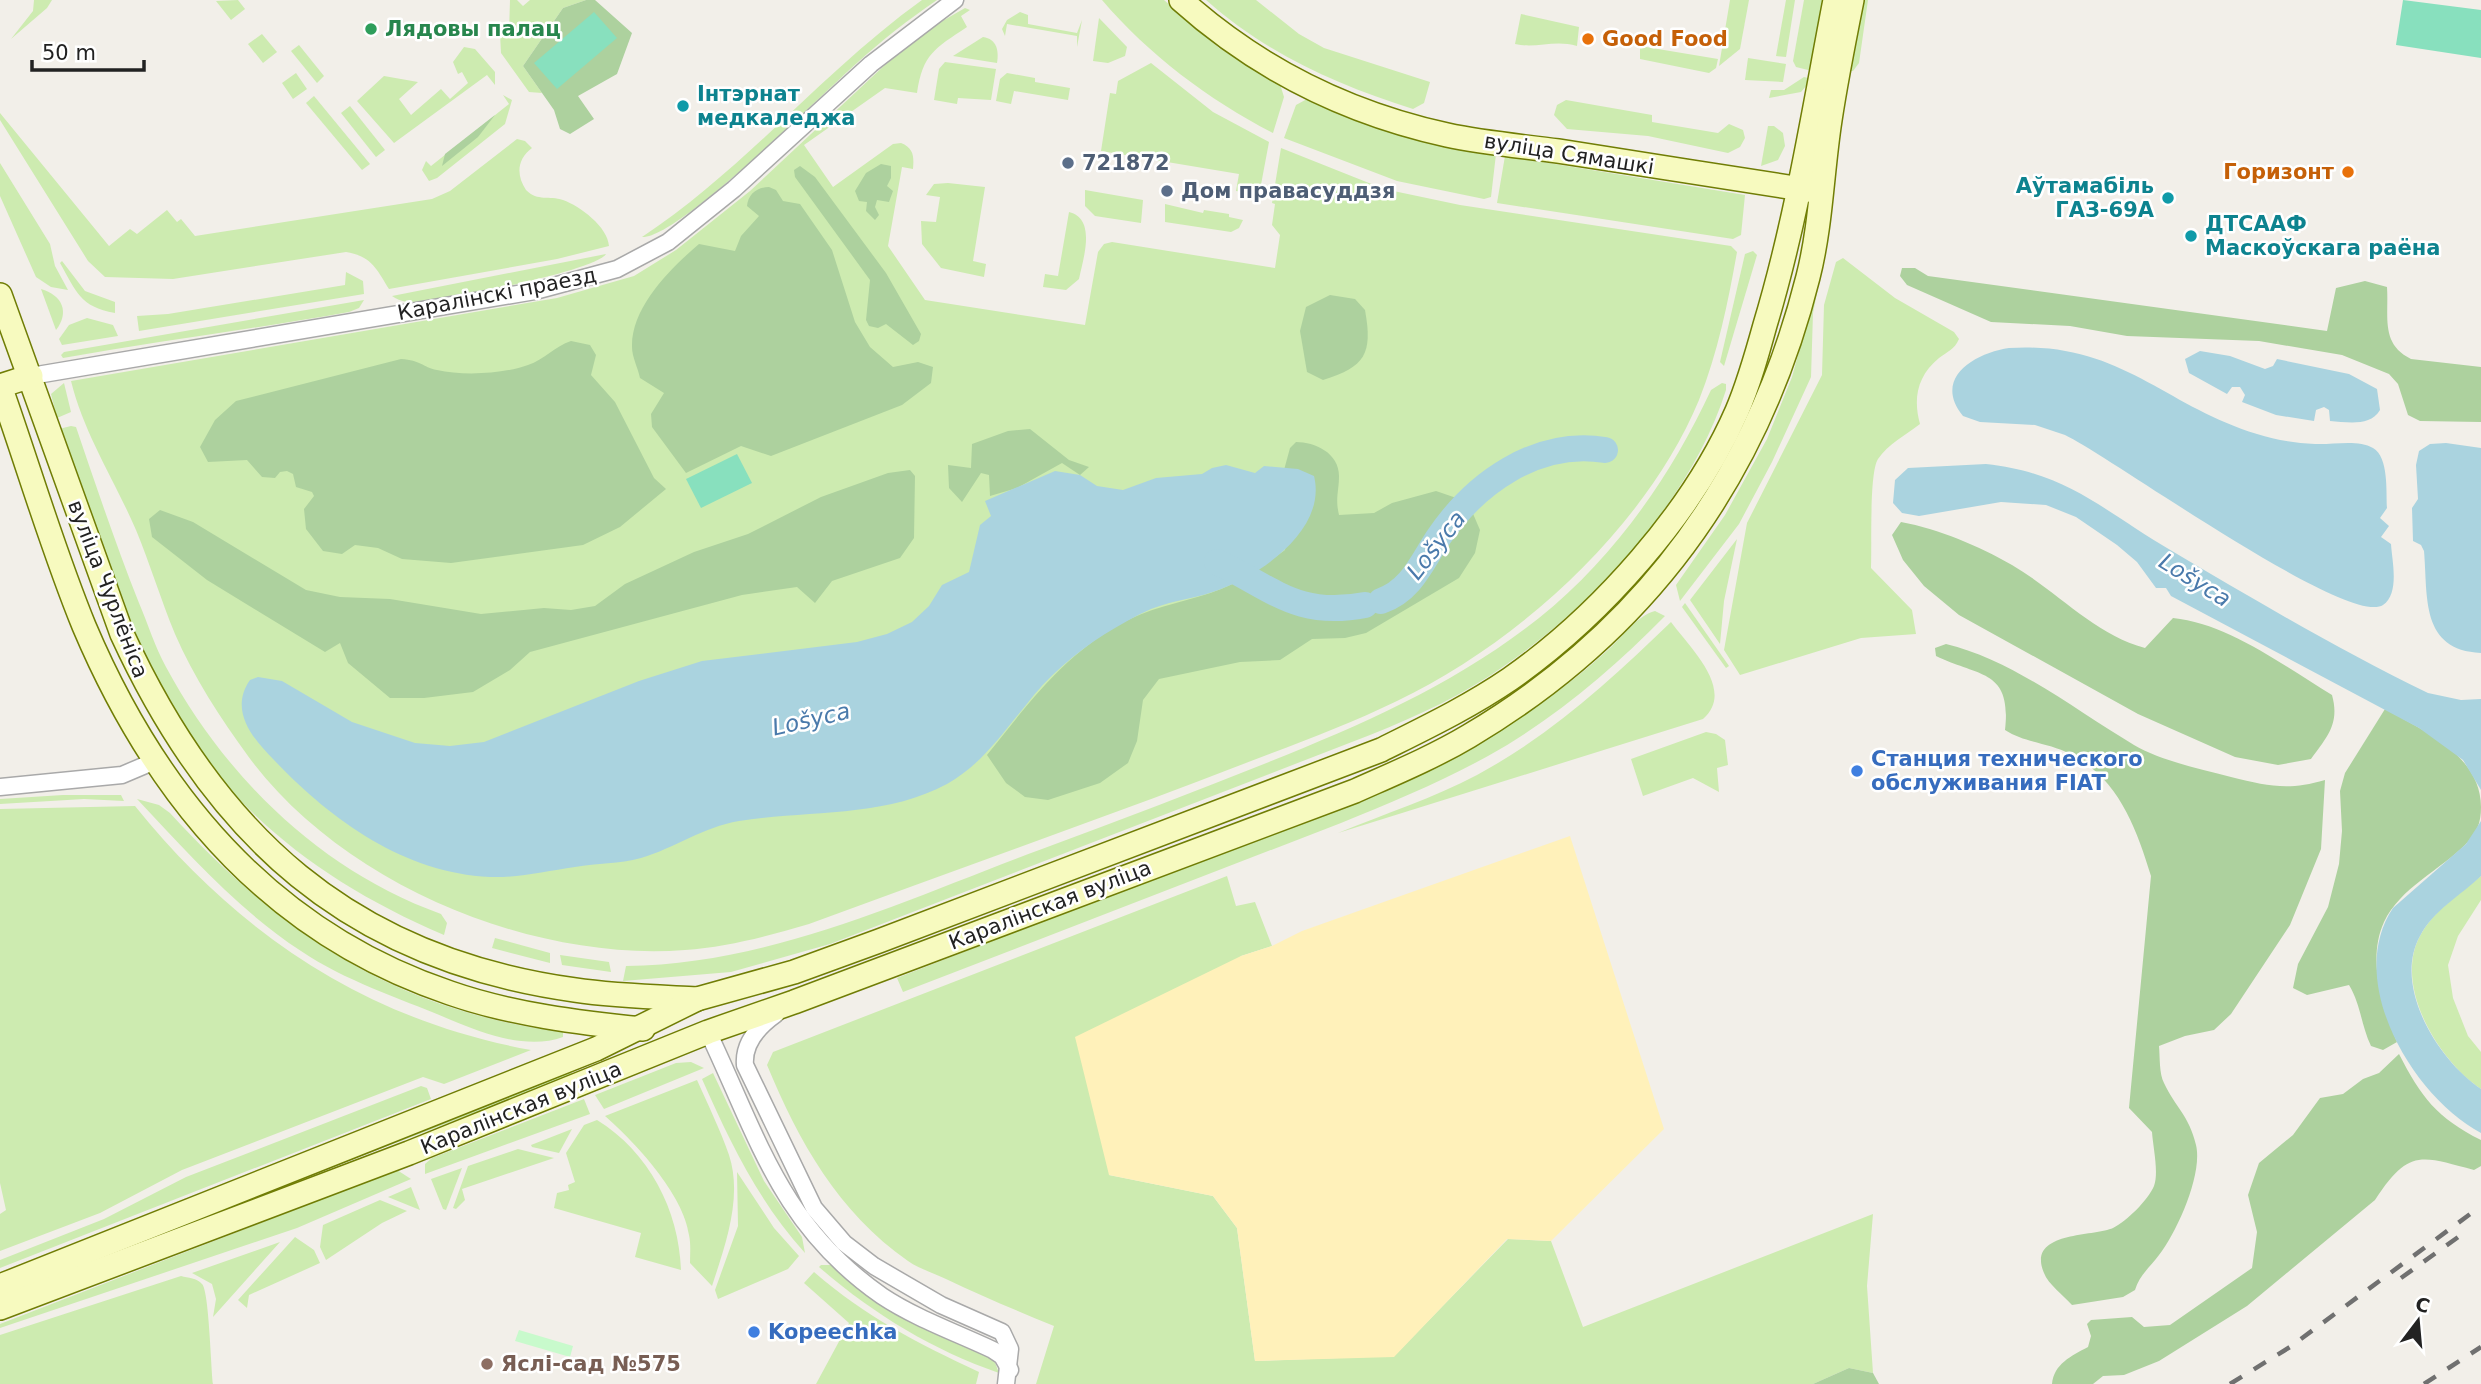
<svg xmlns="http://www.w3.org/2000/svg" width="2481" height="1384" font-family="'DejaVu Sans',sans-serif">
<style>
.grass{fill:#cdebb0}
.forest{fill:#add19e}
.sand{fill:#fff1ba}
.park{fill:#c8facc}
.pitch{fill:#88e0be}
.water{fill:#aad3df}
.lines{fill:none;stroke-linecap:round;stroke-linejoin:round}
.river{stroke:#aad3df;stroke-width:26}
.street-casing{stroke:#a9a9a9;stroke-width:19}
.secondary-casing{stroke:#707d05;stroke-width:26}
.street{stroke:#fff;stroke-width:16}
.secondary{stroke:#f7fabf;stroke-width:23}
.rail{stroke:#707070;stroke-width:4.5;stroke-dasharray:14 14;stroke-linecap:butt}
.leisure-dot{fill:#2e9e5b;stroke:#fff;stroke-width:2.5}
.food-dot{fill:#e8710a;stroke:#fff;stroke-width:2.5}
.culture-dot{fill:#0f9aa8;stroke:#fff;stroke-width:2.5}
.service-dot{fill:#5c6f8a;stroke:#fff;stroke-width:2.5}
.shop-dot{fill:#3f7fe0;stroke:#fff;stroke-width:2.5}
.education-dot{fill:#8d6e63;stroke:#fff;stroke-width:2.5}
.labels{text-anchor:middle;stroke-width:5;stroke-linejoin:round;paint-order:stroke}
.leisure-label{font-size:21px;font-weight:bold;fill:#27864d;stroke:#fff;text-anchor:start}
.food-label{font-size:21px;font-weight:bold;fill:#c56008;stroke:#fff;text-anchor:start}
.culture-label{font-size:21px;font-weight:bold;fill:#0d838f;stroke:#fff;text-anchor:start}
.street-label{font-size:21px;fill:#222;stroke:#fff}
.service-label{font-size:21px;font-weight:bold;fill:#4e5e75;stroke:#fff;text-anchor:start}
.shop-label{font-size:21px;font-weight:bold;fill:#366cbe;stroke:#fff;text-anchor:start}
.education-label{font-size:21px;font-weight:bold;fill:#785e54;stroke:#fff;text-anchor:start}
.water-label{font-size:23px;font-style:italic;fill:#4a7aab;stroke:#fff}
</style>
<rect width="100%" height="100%" fill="#f2efe9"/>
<!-- grass -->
<g class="grass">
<polygon points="34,0 52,0 47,8 11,39 33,11"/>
<polygon points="238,0 245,9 231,20 216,1"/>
<polygon points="510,0 517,0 523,6 530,0 586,0 563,8 523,66 542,93 529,92 501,53 500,34 509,33"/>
<path d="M922,0H937C909,19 882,40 857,63C823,93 678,239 642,237C745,169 823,71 922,0Z"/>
<path d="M1102,0H1164L1219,48L1280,84L1284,97L1273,133C1209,100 1149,55 1102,0Z"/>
<path d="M1206,0H1256L1299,34L1324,48L1430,82L1424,103L1413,109C1337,85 1267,54 1206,0Z"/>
<polygon points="1730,0 1749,0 1740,49 1719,66"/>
<polygon points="1786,0 1795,0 1786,57 1776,56"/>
<polygon points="1804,0 1826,0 1812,71 1796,67 1793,61"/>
<polygon points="1859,0 1868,0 1859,63 1853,71 1847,71"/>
<path d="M965,8L970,10L961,16L967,27C934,49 923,54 917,93L885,88L804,145L833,187L893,144L901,143C914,148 914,157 913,169L902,167L888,246L925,300L1085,325L1098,252L1104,244L1112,242L1275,268L1280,235L1272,225L1275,204L1272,203L1281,148L1384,189L1460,205L1731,246L1737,252C1728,303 1718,352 1699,400C1646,527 1520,642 1397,701C1333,732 1265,755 1199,781C1069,830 939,876 809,924C768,936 727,947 685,950C530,962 341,883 248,756C221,719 193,676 175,634C161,600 150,564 136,530C114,479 84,434 71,381L557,298L634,276L676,250L750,191L887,63L939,23Z"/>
<polygon points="1020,12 1028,15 1028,24 1077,33 1082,20 1077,47 1077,36 1007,24 1005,36 1002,29 1007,20"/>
<path d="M1521,14L1579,27L1577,46C1554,39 1537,49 1515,44Z"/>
<polygon points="1099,18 1127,47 1125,56 1108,63 1093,61"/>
<polygon points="262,34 277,52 263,63 248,44"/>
<path d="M983,37C997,39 999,51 997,63L953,56Z"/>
<polygon points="299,45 324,76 317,83 291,51"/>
<polygon points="1640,46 1718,59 1716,68 1709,73 1640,59"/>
<polygon points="464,47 475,49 495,72 495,85 487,75 394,143 357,101 384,76 418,82 399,99 411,115 441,89 450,99 468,83 462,72 458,74 453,62"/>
<polygon points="1748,58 1786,64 1783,82 1745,80"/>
<polygon points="945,62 996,69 991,100 958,98 957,104 934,100 939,69"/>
<polygon points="1151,63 1213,112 1269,142 1260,190 1249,193 1236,191 1239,174 1101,151 1110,93 1116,94 1118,81"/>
<polygon points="296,73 307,89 293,99 282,83"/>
<polygon points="1007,73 1035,78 1035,82 1070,88 1068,100 1014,91 1011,104 996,101 1000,79"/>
<polygon points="1804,77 1812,79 1801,92 1769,98 1771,90 1784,90"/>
<polygon points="503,95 512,100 505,124 437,178 429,181 422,170 426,161 431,166 509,104"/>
<polygon points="314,96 370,164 362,170 306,103"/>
<polygon points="1307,99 1418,139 1496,154 1491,197 1484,199 1397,181 1284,138 1296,105"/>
<polygon points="1566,100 1652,115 1652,122 1718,133 1729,124 1743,130 1745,138 1740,147 1728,153 1648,136 1567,129 1554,115 1557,105"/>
<polygon points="350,106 385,150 376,157 341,113"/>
<path d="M0,113L109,246L130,229L137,234L167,210L177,222L181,219L195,236L432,199L450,191L517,139L525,141L532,148C517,159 516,175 526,190C538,202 549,195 563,200C580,206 608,227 609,246L557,259L389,289C377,270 372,256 346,252L173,279L105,277L88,261L0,120Z"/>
<polygon points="1768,126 1774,126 1783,133 1785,146 1778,160 1761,166"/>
<polygon points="1505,156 1745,195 1741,235 1733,239 1497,203"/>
<polygon points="0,163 50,244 55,266 68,290 51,287 36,277 0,196"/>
<polygon points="948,183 985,187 973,261 986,264 984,277 941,268 922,244 921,221 936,222 940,197 926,195 934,184"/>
<polygon points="1085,190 1143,200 1141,223 1095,216 1085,206"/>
<polygon points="1165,204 1203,213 1204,210 1229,214 1229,217 1243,220 1239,228 1231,232 1165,222"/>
<path d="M1069,212C1097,219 1083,259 1079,279L1066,290L1043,287L1045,274L1058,276Z"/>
<polygon points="1753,251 1757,255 1724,366 1720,362 1745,254"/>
<path d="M606,254C596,271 431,304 407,302C401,301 396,299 392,296Z"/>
<path d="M1843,258L1895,298L1954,332L1959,339C1954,350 1948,351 1939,358C1917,376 1913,399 1920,424C1906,435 1888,444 1878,459C1869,473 1872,547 1871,568L1912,610L1916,634L1861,638L1740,675L1724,650L1747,523L1822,375L1824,305L1836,262Z"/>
<path d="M62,261L85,291L115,302V313C80,307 76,291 60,263Z"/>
<polygon points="1822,268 1813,313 1811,377 1772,462 1739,524 1680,601 1676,585 1725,515 1767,439 1792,377"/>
<polygon points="346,272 363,281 364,294 139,331 137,316 168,314 345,285"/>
<path d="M41,289C62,295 70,312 56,330Z"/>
<path d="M364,300L359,308L349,312C254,329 158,341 63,358L61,355L64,352Z"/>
<polygon points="87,318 113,325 118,336 62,345 59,339 69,325"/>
<polygon points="64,383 71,412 57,418 51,394"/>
<path d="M1722,383L1726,384V390C1693,496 1597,602 1507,664C1465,694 1418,716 1370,735L830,944L731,972L623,981L626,966C773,964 907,899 1042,849C1118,821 1194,792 1269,762C1366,723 1457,683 1539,618C1614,558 1671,476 1711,390Z"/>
<path d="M71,426L76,427C96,486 116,545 139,603C148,624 155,647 166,667C226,778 321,871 441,914L447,923L444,935C318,881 224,808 157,686C114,606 89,514 59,429Z"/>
<polygon points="1737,539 1724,601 1720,644 1690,600"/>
<polygon points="1685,603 1729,666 1726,668 1682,607"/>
<path d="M1655,611L1665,616C1613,669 1553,720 1488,756C1441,782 1390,803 1341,823L903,992L897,978L1444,764C1503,730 1559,695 1609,649C1622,637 1638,615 1655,611Z"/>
<path d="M1671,622C1690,648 1736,690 1703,719L1338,833C1384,814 1434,798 1477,775C1551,735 1611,680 1671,622Z"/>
<polygon points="1706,732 1716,734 1725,740 1728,765 1717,768 1719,792 1693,778 1643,796 1631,759"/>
<polygon points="63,795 121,795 124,801 84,799 0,804 0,799"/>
<path d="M137,799L159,805L170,813C282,935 396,1011 563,1032V1037C528,1050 484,1034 451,1020C400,998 347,982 301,951C239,911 187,852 137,799Z"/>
<path d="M135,806C239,935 367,1020 531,1050L444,1084L423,1077L182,1170L100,1213L0,1251V1214L6,1210L0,1183V809Z"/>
<path d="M1227,876L1236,906L1255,902L1272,946L1241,956L1109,1175L1213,1196L1237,1228L1255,1361L1394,1356L1508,1239L1551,1241L1583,1327L1873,1214L1867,1286L1873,1373L1849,1368L1813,1384H1036L1054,1326C1017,1311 982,1296 946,1279C934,1273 919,1269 908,1261C838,1212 799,1142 767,1065L773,1052Z"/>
<path d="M2481,876V900L2458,936L2448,965L2453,998L2468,1036L2481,1052V1089C2439,1061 2393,986 2420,936C2433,911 2460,894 2481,876Z"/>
<polygon points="495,938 550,953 550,963 492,948"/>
<polygon points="560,955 609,962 611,972 562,965"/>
<polygon points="691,1062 704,1068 604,1109 595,1095 676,1063"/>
<polygon points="571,1072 573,1075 197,1219 198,1216"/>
<path d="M713,1073L764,1181L802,1237L805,1253C758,1201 730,1142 702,1079Z"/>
<path d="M697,1080C708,1105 720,1129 729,1155C743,1197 725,1246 712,1286L690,1263C690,1254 691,1244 689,1235C684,1195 635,1142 605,1116Z"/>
<polygon points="421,1086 427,1088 431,1099 0,1268 0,1260 104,1219 186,1177"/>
<polygon points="584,1099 590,1114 425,1174 425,1164 432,1158"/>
<path d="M597,1120C649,1152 679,1210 681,1270L635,1257L641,1233L554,1208L557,1193L569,1190L568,1185L575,1182L566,1153L584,1125Z"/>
<polygon points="572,1129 559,1153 532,1147 531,1145"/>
<polygon points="518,1149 554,1158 462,1189 465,1200 456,1209 453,1208 468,1166"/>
<polygon points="462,1168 446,1210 443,1209 431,1179"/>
<polygon points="397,1170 411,1179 297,1228 0,1328 0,1324"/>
<polygon points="737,1172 774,1228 799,1256 788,1269 718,1299 715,1290 738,1226"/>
<polygon points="411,1187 420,1210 388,1197"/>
<polygon points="380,1200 407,1211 382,1223 326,1260 320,1247 323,1225"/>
<polygon points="295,1237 314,1250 320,1263 249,1295 247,1308 238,1300"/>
<polygon points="280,1242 213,1317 216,1299 212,1284 192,1273"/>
<path d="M821,1265H832L994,1360L999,1373C932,1350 872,1313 819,1267Z"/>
<path d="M814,1272C866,1317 917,1343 979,1372L976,1384H816L849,1323L804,1283Z"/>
<path d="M181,1276C188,1278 197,1278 202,1284C209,1290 211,1369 213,1384H0V1335Z"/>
</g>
<!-- forest -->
<g class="forest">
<polygon points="586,0 595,0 632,33 617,74 578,96 594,119 570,134 560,129 554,110 523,66 563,8"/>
<polygon points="495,115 478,137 442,166 445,154"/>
<polygon points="881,164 891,166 891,178 887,186 893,191 889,202 877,200 875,207 879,215 875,220 866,211 867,202 859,201 855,191 866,173"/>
<polygon points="800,166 815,177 886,273 921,334 919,341 913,345 886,324 878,328 869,326 866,320 870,280 795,177 794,170"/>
<path d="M769,187L776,190L783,201L800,204L832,250L855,322L870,347L893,367L918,362L933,367L931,383L902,405L771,456L741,446L686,473L652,427L651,414L664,393L640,378C638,368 632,357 632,347C631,307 671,268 699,244L735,251L741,236L759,216L747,206C748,194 757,187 769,187Z"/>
<path d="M1902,268H1915L1928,276L2327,331L2336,288L2365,281L2387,287C2389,316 2380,344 2411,359L2481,367V422L2420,421L2408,415L2398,384L2389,374L2342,355L2259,341L2127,336L2070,326L1991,322L1907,285L1900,276Z"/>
<path d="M1330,295L1355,299L1365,310C1373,354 1365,367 1323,380L1307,372L1300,331L1306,307Z"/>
<path d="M571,341L590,345L596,355L591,375L615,402L654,478L666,489L620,527L583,545L451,563L402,559L378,548L355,545L342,554L323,551L306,529L304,509L314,496L312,492L296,487L293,474L287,471L280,472L275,478L262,477L247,460L208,462L200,447L215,420L236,401L401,359C421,360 422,367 437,370C463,376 503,374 528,365C544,360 555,346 571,341Z"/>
<polygon points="1030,429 1069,460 1089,467 1080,475 1062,463 1017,488 990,496 989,475 981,473 962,502 949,488 948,465 971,468 972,444 1008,431"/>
<path d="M1296,442C1315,442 1339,453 1339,476C1339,491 1335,498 1339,515L1374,513L1392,503L1436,491L1468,502L1480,530L1475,553L1459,578L1366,633L1345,638L1312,639L1280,660L1240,662L1159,679L1143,700L1137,741L1128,763L1100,783L1048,800L1025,797L1006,783L987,755C1029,703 1067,650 1130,619C1159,605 1191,601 1221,589C1245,580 1264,565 1285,550L1298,469L1284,470L1290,448Z"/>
<polygon points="910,470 915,476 914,538 900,558 832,581 815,603 797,587 742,595 530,652 510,670 473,692 424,698 390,698 348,663 340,643 325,652 207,580 152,537 149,519 160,510 193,522 306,590 340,597 390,599 481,614 544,608 571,610 595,606 625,584 694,552 748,534 821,497 888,473"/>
<path d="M1901,522C1939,529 1979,546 2012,565C2058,592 2094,634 2145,648L2173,618C2227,623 2286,667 2332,695C2340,724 2327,737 2311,759L2278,765L2235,757L2138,714L1959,615L1924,586L1903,560L1892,535Z"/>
<path d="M1946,644C2013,660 2075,710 2134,745C2162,761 2200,769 2231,777C2268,786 2288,791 2325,780L2321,849L2290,925L2231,1014L2214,1030L2185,1036L2159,1046C2160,1057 2159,1074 2164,1083C2175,1107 2189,1115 2196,1145C2203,1174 2177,1232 2159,1255C2150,1267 2139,1276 2135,1290L2123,1297L2072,1305C2064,1296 2048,1284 2044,1273C2026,1231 2093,1237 2113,1228C2127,1221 2148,1200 2154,1186C2159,1172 2153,1147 2152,1132L2129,1108L2151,876C2136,827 2118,778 2070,754C2050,743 2025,743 2005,730C2012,669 1979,677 1936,656L1935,648Z"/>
<path d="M2385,709C2425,731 2481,756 2481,807C2481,823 2477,833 2465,845C2440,870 2400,888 2384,922C2367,959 2382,1007 2397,1042L2383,1050L2371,1046C2361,1025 2361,1005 2349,985L2307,995L2293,988L2298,964L2328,907L2339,864L2342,831L2340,791L2345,773Z"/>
<path d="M2399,1054C2421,1097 2437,1118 2481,1140V1166L2474,1170C2421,1156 2409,1148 2375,1200L2247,1306L2159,1361L2124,1375L2103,1376L2093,1384H2052C2054,1364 2071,1356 2088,1347L2091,1336L2087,1324L2091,1320L2132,1317L2144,1327L2170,1325L2252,1268L2257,1232L2248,1195L2259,1163L2293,1135L2320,1098L2343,1094L2363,1079L2379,1073Z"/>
<polygon points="1849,1368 1873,1373 1879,1384 1813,1384"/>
</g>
<!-- sand -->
<polygon class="sand" points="1570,836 1664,1129 1551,1241 1507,1239 1394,1357 1255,1361 1237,1228 1213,1196 1109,1175 1075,1037 1241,956 1272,946 1302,931"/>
<!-- park -->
<polygon class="park" points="519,1330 573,1346 570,1357 515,1341"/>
<!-- pitch -->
<g class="pitch">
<polygon points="2403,0 2481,10 2481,58 2396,45"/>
<polygon points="594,12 617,38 557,89 534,63"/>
<polygon points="737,454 752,483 701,508 686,479"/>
</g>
<!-- water -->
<g class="water">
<path d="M2009,348C2120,341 2164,406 2257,434C2276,440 2295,443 2315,444C2332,445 2358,439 2373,448C2389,457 2386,492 2387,508L2380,518L2389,526L2381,537L2391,544C2392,561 2400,593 2383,605C2348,628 2111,457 2065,435L2035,425L1980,422L1963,416C1932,378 1975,353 2009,348Z"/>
<path d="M2200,351L2230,356L2265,369L2273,366L2277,359L2349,374L2377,389L2380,410C2370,427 2347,422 2330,421L2329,410L2324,407L2316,410L2314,421L2276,415L2242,402L2245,395L2240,387H2232L2227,394L2189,373L2185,359Z"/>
<path d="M2446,443L2481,448V653C2420,650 2428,597 2424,551L2421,545L2413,541L2412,508L2418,499L2416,465L2419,451L2430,444Z"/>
<path d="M1986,464C2069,473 2103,511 2172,551C2255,600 2341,651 2428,693L2461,700L2481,699V790L2463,760L2419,728L2171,596L2166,588H2156L2137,562L2117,545L2076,517L2046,505L2001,502L1919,516L1902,513L1893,503L1895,480L1908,468Z"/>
<path d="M1226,465L1255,473L1264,466L1298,469L1314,476C1327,528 1264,573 1221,589C1199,598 1174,600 1151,609C1135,616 1120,625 1105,634C1075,653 1047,677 1026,705C1001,735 982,764 947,784C884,818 808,810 739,821C703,827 675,848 641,858C619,864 597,863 575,867C546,871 519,878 490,877C404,873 331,820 274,760C252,738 229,710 250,680L258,677L282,681L352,722L415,743L450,746L484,742L639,681L702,661L857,642L887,634L912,622L929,606L942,585L969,572L980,525L991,516L985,501L1055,471L1080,475L1097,486L1123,490L1156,478L1202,474L1212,468Z"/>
<path d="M2481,821V876C2461,895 2433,911 2420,936C2392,987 2439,1061 2481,1089V1133C2413,1097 2344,981 2393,908L2466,844Z"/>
</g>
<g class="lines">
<!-- river -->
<g class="river">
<path d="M1217,562C1274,589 1297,618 1365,605"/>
<path d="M1381,601C1411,591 1422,562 1438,538C1475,483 1537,439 1605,450"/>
</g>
<defs>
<g id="street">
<polyline points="31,376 535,291 617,269 668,242 734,189 871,64 955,0"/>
<polyline points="0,787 122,775 155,761"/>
<path d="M776,1014C759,1026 743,1042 745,1065L814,1208L844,1243L874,1266L941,1305L1002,1332L1010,1349L1006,1384"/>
<path d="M708,1032C758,1137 780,1225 882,1296C915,1318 957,1333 993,1350L1002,1356L1010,1370"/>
</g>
<g id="secondary">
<path d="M1181,0C1258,69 1347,113 1447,135C1484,143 1521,146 1558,151C1643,165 1729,177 1814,191"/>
<path d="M0,295L122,634C215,836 350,959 575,990C615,996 657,997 697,999"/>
<path d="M31,376L0,386C28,465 52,548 84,626C156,796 271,933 450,993C510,1014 580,1023 643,1029"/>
<path d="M0,1286L596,1049L697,999L794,972L879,941L1381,750C1425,728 1469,707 1510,679C1600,616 1693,512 1737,411C1749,383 1757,354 1765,325C1797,219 1814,109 1835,0"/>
<path d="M0,1308L409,1153L708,1032L794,1002L1355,791C1393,774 1432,758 1469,736C1646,631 1758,476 1808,277C1821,226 1822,172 1830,120C1836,80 1844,40 1852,0"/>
</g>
</defs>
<!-- street casing -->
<use href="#street" class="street-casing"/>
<!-- secondary casing -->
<use href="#secondary" class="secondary-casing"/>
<!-- street -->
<use href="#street" class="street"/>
<!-- secondary -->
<use href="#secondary" class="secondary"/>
<!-- rail -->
<g class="rail">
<polyline points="2401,1278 2461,1235"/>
<polyline points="2230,1384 2290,1347 2481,1206"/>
<polyline points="2424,1384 2481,1347"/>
</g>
</g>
<!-- markers -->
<circle class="leisure-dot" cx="371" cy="29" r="7"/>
<g class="food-dot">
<circle cx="1588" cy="39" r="7"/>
<circle cx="2348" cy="172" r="7"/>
</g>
<g class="culture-dot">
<circle cx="683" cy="106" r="7"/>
<circle cx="2168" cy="198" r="7"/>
<circle cx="2191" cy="236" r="7"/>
</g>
<g class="service-dot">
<circle cx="1068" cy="163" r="7"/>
<circle cx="1167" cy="191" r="7"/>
</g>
<g class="shop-dot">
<circle cx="1857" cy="771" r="7"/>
<circle cx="754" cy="1332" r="7"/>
</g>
<circle class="education-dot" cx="487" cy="1364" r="7"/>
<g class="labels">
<!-- leisure labels -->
<g class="leisure-label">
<text x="385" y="36">Лядовы палац</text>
</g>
<!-- food labels -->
<g class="food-label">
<text x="1602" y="46">Good Food</text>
<text x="2334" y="179" text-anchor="end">Горизонт</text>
</g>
<!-- culture labels -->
<g class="culture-label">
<text x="697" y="101">Інтэрнат<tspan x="697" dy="24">медкаледжа</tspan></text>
<text x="2154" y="193" text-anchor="end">Аўтамабіль<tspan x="2154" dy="24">ГАЗ-69А</tspan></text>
<text x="2205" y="231">ДТСААФ<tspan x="2205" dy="24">Маскоўскага раёна</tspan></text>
</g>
<!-- street labels -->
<g class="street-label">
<text transform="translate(1569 154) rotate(9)" y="7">вуліца Сямашкі</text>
<text transform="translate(497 294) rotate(-11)" y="7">Каралінскі праезд</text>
<text transform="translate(108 589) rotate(69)" y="7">вуліца Чурлёніса</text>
<text transform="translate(1050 905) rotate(-21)" y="7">Каралінская вуліца</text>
<text transform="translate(521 1108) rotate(-22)" y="7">Каралінская вуліца</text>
</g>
<!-- service labels -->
<g class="service-label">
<text x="1082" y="170">721872</text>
<text x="1181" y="198">Дом правасуддзя</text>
</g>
<!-- shop labels -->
<g class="shop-label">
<text x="1871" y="766">Станция технического<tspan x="1871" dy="24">обслуживания FIAT</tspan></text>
<text x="768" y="1339">Kopeechka</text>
</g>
<!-- education labels -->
<g class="education-label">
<text x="501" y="1371">Яслі-сад №575</text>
</g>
<!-- water labels -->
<g class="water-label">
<text transform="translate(1436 545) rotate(-52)" y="8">Lošyca</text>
<text transform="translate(2195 580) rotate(32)" y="8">Lošyca</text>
<text transform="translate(811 719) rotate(-13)" y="8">Lošyca</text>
</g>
</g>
<!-- north arrow -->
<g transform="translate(2418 1321) rotate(16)" stroke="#ffffff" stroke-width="5" paint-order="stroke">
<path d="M0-5L12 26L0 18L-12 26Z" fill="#222222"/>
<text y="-10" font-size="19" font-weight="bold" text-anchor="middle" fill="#222222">С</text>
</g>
<!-- scale -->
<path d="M32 60v10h112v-10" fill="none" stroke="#222222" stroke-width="3.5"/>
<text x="42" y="60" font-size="21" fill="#222222" stroke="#ffffff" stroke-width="5" paint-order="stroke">50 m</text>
</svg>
